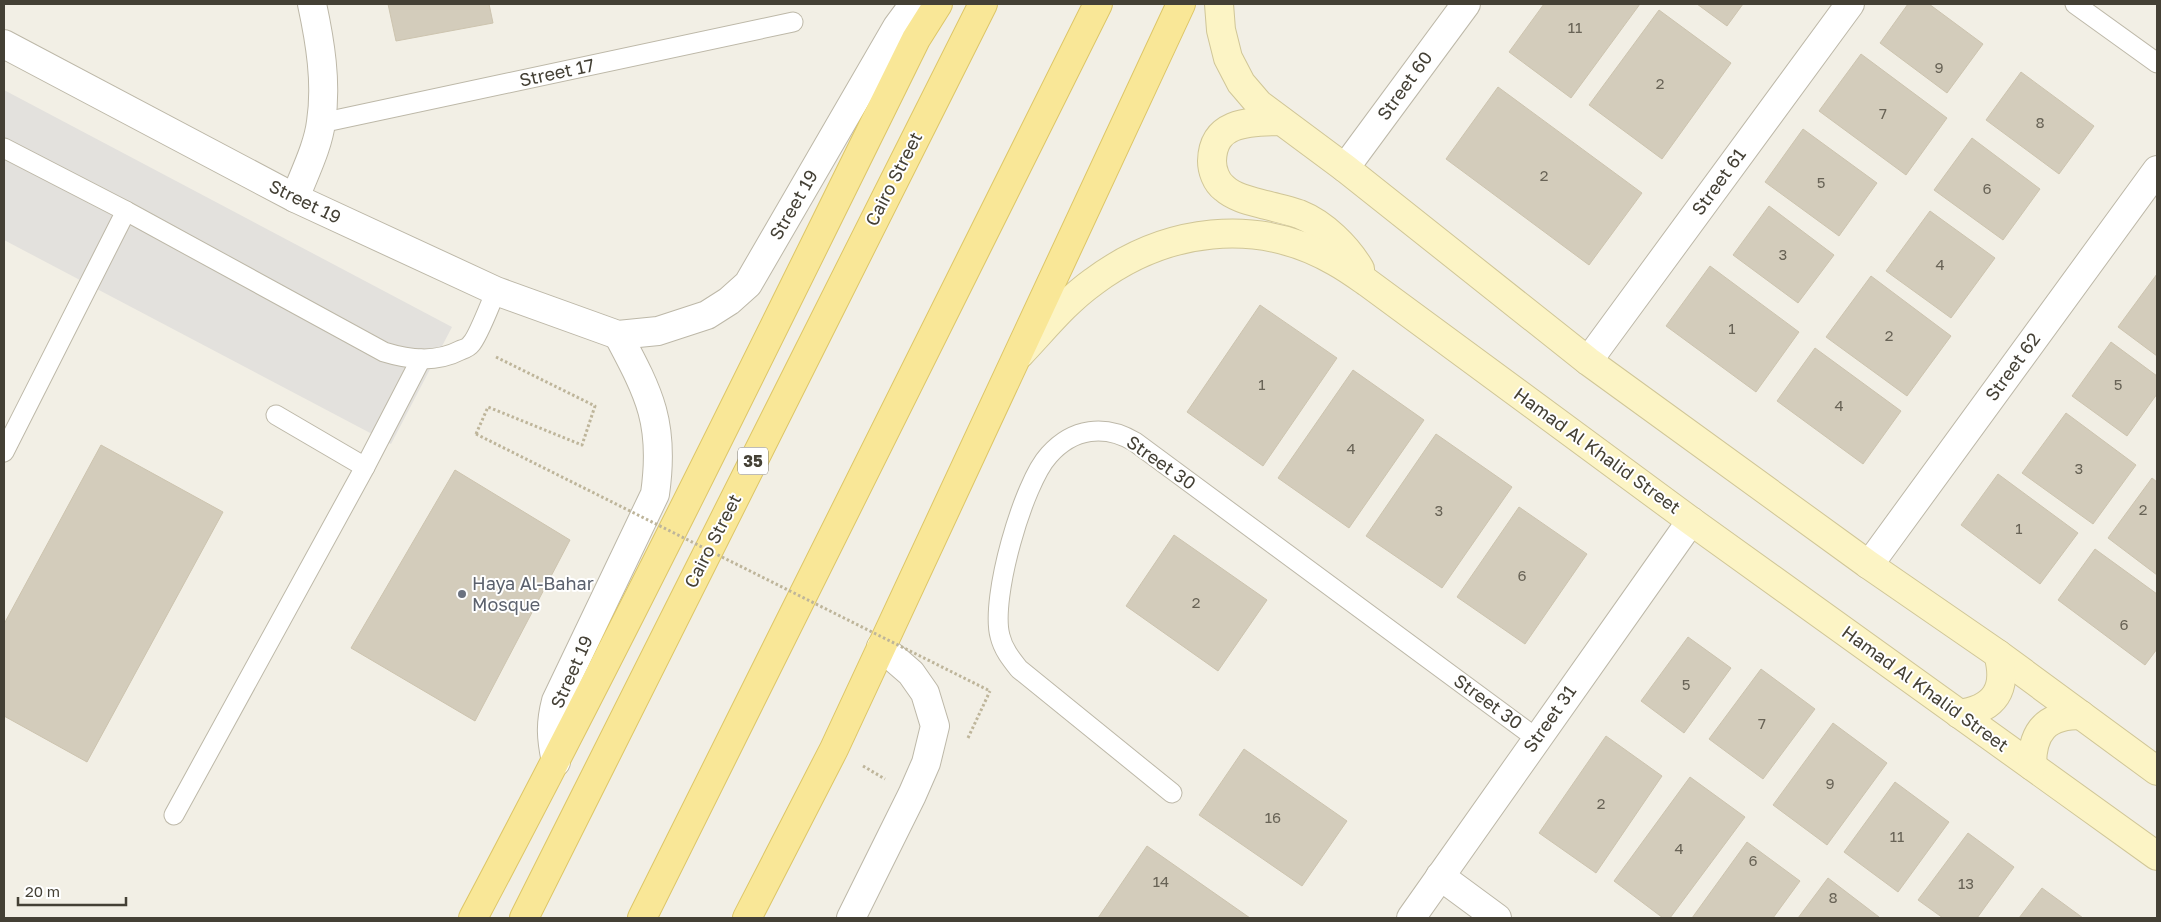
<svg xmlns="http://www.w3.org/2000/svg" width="2161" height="922" font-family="'Golos Text',sans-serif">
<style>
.parking{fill:#e3e1dd}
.building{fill:#d3ccbb;stroke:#cdc4af}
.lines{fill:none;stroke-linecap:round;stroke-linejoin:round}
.lane-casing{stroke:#bdb8a8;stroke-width:21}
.street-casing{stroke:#bdb8a8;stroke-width:30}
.secondary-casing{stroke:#d0c697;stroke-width:30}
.primary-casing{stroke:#ddc667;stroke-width:30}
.path{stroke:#beb59a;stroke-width:3;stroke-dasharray:2.5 2.5;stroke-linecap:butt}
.lane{stroke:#fff;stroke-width:19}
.street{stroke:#fff;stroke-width:28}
.secondary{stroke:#fcf4c5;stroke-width:28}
.primary{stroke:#f9e797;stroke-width:28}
.path-bridge{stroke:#beb59a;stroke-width:3;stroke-dasharray:2.5 2.5;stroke-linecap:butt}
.worship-dot{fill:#6b7280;stroke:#fff;stroke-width:2}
.labels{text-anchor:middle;stroke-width:4;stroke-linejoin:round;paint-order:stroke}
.number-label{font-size:15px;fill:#686356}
.shield{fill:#fff;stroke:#7c7972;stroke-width:1}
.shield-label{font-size:16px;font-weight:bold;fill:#444035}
.street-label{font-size:18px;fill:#444035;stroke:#fff}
.worship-label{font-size:18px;fill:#5b616d;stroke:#fff;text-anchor:start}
</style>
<rect width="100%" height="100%" fill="#f2efe5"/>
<!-- parking -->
<polygon class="parking" points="4,90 452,327 391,444 4,240"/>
<!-- building -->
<g class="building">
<polygon points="388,4 489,4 493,23 396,41"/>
<polygon points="1544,4 1640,4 1571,98 1509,52"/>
<polygon points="1697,4 1743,4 1727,26"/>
<polygon points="1908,4 1929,4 1983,44 1947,93 1880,43"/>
<polygon points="1659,10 1731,63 1662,159 1589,105"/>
<polygon points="1861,54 1947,118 1906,175 1819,111"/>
<polygon points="2021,72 2094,126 2059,174 1986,120"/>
<polygon points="1498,87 1642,193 1589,265 1446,159"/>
<polygon points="1803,129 1877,183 1839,236 1765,182"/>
<polygon points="1972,138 2040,189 2003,240 1934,190"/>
<polygon points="1769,206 1834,255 1798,303 1733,255"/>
<polygon points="1930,211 1995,258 1951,318 1886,271"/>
<polygon points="1710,266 1799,332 1756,392 1666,326"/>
<polygon points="2157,274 2157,356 2118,327"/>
<polygon points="1871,276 1951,336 1907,396 1826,337"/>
<polygon points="1260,305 1337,358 1263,466 1187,412"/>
<polygon points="2111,342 2157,376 2157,394 2127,436 2072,396"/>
<polygon points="1815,348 1901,411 1863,464 1777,401"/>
<polygon points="1353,370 1424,420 1349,528 1278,478"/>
<polygon points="2066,413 2136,465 2093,524 2022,473"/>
<polygon points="1436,434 1512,487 1442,588 1366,536"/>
<polygon points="101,445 223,512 87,762 4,716 4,624"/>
<polygon points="455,470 570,540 475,721 351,648"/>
<polygon points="1998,474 2078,533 2040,584 1961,525"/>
<polygon points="2152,478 2157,482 2157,575 2108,538"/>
<polygon points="1519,507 1587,554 1525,644 1457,597"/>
<polygon points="1174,535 1267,600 1218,671 1126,606"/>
<polygon points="2095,549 2157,594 2157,649 2145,665 2058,600"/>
<polygon points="1688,637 1731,668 1684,733 1641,701"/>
<polygon points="1761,669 1815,709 1763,779 1709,739"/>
<polygon points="1833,723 1887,763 1827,845 1773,805"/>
<polygon points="1606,736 1662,776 1596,873 1539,833"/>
<polygon points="1244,749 1347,821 1302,886 1199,815"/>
<polygon points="1690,777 1745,817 1670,918 1663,918 1614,881"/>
<polygon points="1895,782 1949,822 1898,892 1844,852"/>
<polygon points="1968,833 2014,867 1977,918 1943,918 1918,900"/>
<polygon points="1747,842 1800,881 1773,918 1692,918"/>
<polygon points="1147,846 1250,918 1098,918"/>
<polygon points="1828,878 1879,917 1878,918 1798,918"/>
<polygon points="2042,888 2083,918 2019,918"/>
</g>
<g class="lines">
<defs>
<g id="lane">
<polyline points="2075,4 2157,63"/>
<polyline points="321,123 793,22"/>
<path d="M4,148L126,211L384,352C410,360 436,363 461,350C464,349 469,347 471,344C478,337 491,302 496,291"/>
<polyline points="276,415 365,467"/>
<polyline points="4,452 126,211"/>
<path d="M1172,793L1019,669C1011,659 1003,649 1000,636C990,599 1023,483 1049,455C1073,428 1105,424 1135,442L1536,738"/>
<polyline points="174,815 365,467 421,359"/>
</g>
<g id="street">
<polyline points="4,44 295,198 496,291 618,335 658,331 707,315 729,301 748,284 897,27 914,4"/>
<polyline points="1345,168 1466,4"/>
<path d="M295,198C304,174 318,147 321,122C327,83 320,41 312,4"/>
<polyline points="1588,361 1850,4"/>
<polyline points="1869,565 2157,170"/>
<path d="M556,762C551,738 550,724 556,701L655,494C665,424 650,395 618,335"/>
<polyline points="1440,876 1497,918"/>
<polyline points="851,918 912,795 926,763 935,726 925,693 911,673 881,647"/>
<polyline points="1411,918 1691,521"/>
</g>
<g id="secondary">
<polyline points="1219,4 1221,30 1228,58 1241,83 1259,104 1345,168 1588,361 1869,565 1998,654 2157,771"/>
<path d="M1281,121C1251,122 1213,120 1212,161C1212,170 1216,182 1224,188C1235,198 1251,201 1266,205C1277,208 1288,210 1299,214C1324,224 1347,247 1360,269"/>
<path d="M1020,354C1043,330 1065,302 1093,282C1165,228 1257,216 1336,262C1347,268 1358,276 1368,283L1691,521L2157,856"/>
<path d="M1959,714C1995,709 2008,689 1998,654"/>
<path d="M2032,766C2032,731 2046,715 2081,715"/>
</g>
<g id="primary">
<path d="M473,918C627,628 771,333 916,39L938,4"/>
<polyline points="524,918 983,4"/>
<polyline points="642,918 1098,4"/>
<polyline points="747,918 834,749 1181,4"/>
</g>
</defs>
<!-- lane casing -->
<use href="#lane" class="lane-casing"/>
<!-- street casing -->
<use href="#street" class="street-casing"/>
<!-- secondary casing -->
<use href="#secondary" class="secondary-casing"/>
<!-- primary casing -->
<use href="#primary" class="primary-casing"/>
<!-- path -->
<g class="path">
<polyline points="476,434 488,407 582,445 595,406 496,357"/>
<polyline points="968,738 990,691"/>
<polyline points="863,766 885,779"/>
</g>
<!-- lane -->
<use href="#lane" class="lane"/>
<!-- street -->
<use href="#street" class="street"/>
<!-- secondary -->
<use href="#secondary" class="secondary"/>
<!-- primary -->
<use href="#primary" class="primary"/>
<!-- path-bridge -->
<polyline class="path-bridge" points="476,434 990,691"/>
</g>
<!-- markers -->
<circle class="worship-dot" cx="462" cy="594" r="5"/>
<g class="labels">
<!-- number labels -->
<g class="number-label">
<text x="1575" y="33">11</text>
<text x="1939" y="73">9</text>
<text x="1660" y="89">2</text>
<text x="1883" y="119">7</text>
<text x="2040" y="128">8</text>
<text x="1544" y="181">2</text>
<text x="1821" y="188">5</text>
<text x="1987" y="194">6</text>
<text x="1783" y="260">3</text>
<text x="1940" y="270">4</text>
<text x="1732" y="334">1</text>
<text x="1889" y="341">2</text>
<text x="1262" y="390">1</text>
<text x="2118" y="390">5</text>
<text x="1839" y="411">4</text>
<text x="1351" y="454">4</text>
<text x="2079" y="474">3</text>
<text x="2143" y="515">2</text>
<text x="1439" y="516">3</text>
<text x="2019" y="534">1</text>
<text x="1522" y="581">6</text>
<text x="1196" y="608">2</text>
<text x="2124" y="630">6</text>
<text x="1686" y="690">5</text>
<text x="1762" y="729">7</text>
<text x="1830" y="789">9</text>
<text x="1601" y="809">2</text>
<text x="1273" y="823">16</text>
<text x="1897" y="842">11</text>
<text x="1679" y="854">4</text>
<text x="1753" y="866">6</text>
<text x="1161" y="887">14</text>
<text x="1966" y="889">13</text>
<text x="1833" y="903">8</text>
</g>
<!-- shield labels -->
<rect class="shield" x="738" y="447.5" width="30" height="27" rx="4"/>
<g class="shield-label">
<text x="753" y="467">35</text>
</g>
<!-- street labels -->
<g class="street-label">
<text transform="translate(557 73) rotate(-12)" y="6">Street 17</text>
<text transform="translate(1405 86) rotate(-54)" y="6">Street 60</text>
<text transform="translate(894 179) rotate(-63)" y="6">Cairo Street</text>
<text transform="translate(1719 182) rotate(-54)" y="6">Street 61</text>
<text transform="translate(305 202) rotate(26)" y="6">Street 19</text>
<text transform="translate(794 205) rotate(-60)" y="6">Street 19</text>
<text transform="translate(2013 367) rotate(-54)" y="6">Street 62</text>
<text transform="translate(1597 451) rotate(36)" y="6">Hamad Al Khalid Street</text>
<text transform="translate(1161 463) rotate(35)" y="6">Street 30</text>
<text transform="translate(713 541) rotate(-63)" y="6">Cairo Street</text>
<text transform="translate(572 672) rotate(-66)" y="6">Street 19</text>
<text transform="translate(1925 689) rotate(36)" y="6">Hamad Al Khalid Street</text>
<text transform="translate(1488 702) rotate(36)" y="6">Street 30</text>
<text transform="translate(1550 719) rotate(-55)" y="6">Street 31</text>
</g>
<!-- worship labels -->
<g class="worship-label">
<text x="472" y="590">Haya Al-Bahar<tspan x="472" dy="21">Mosque</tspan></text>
</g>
</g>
<!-- border -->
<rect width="2161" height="922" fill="none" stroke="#444035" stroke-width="10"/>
<!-- scale -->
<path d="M18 897v8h108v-8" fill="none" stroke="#444035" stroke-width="2.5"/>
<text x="25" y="897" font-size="15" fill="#444035" stroke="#ffffff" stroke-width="4" paint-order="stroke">20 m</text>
</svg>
